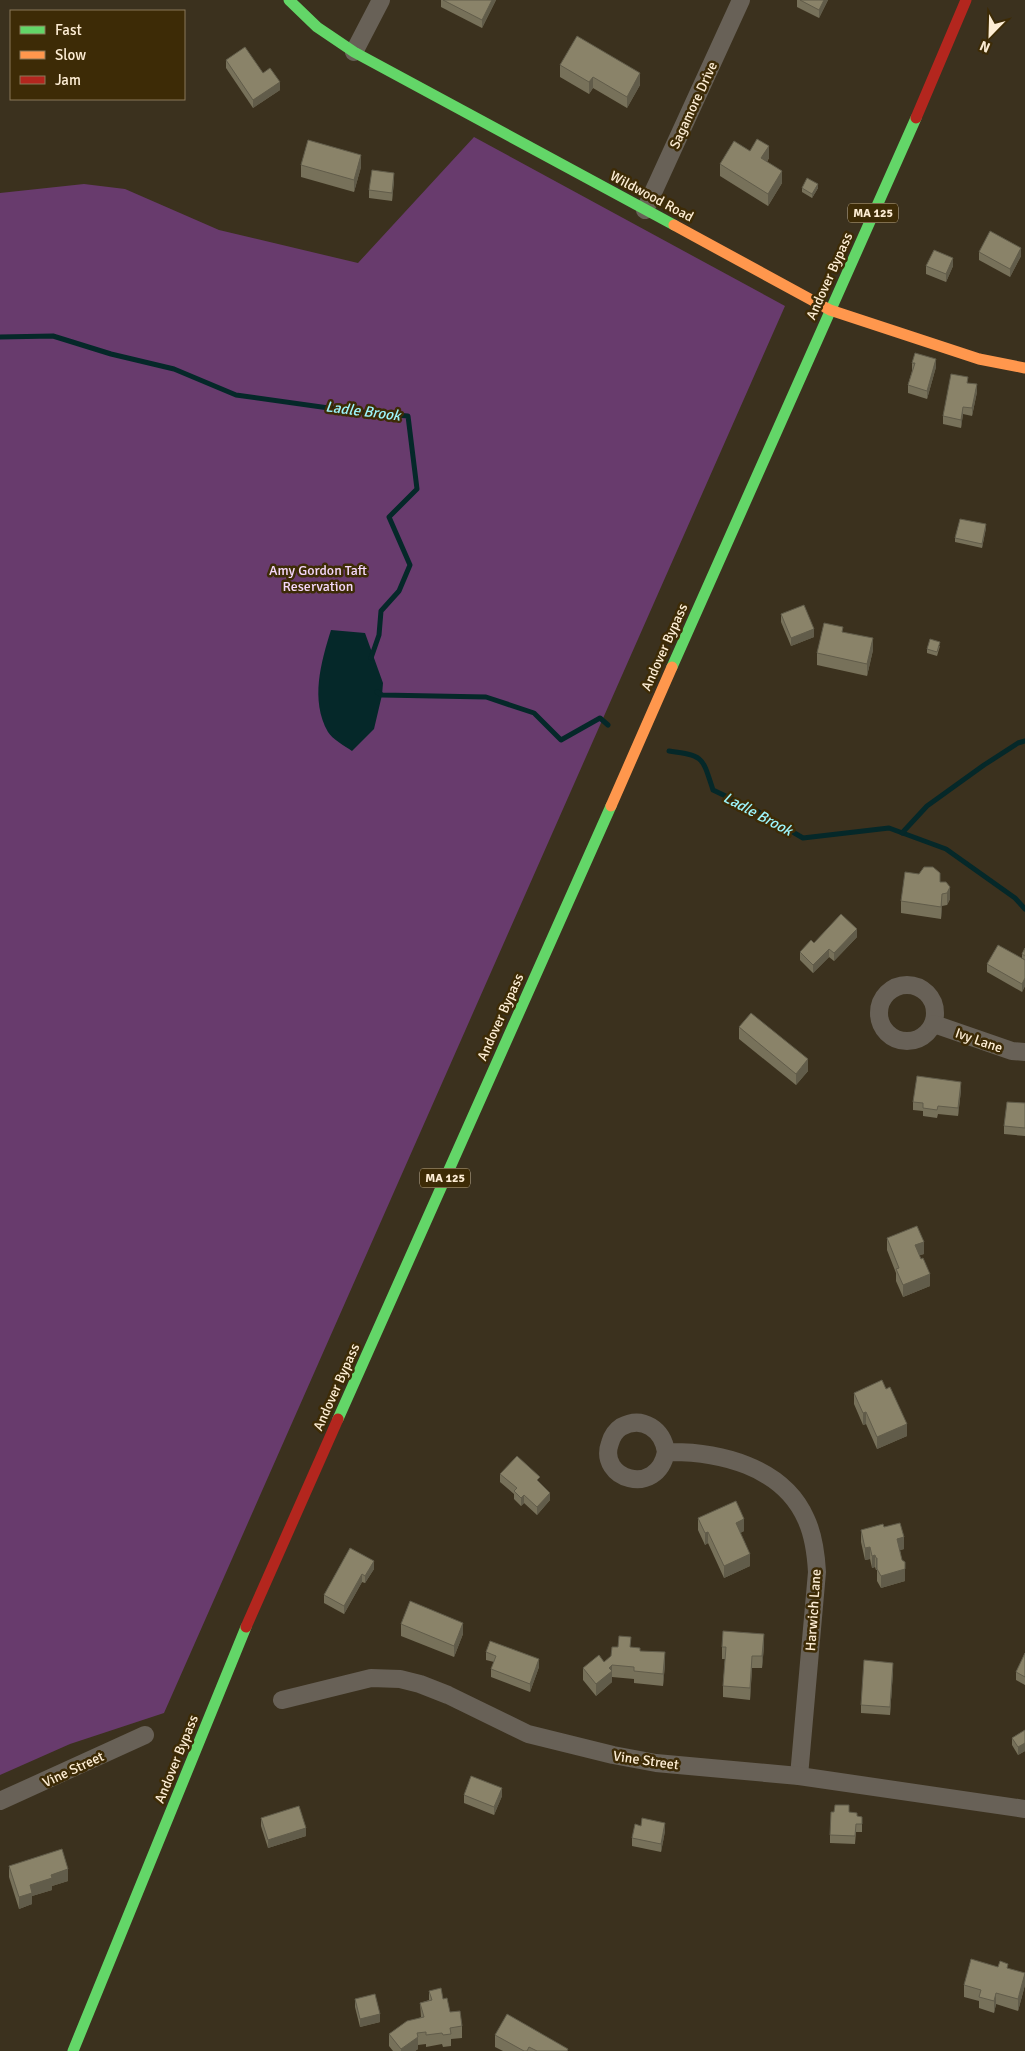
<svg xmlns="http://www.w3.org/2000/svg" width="1025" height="2051" font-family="Signika,sans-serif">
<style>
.green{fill:#683b6d}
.water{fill:#052829}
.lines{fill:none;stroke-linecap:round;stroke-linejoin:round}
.stream{stroke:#052829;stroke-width:5}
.street{stroke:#686157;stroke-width:18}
.fast{stroke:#63d668;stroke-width:11}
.slow{stroke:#ff974d;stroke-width:11}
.jam{stroke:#b3261e;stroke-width:11}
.wall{fill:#77715a}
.shaded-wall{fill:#615c4a}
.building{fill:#8a8369;stroke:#615c4a}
.labels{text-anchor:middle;stroke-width:5;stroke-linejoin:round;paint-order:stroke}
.shield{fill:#3d2b06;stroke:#c3b396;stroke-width:1}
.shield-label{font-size:12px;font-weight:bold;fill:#fdedd4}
.street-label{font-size:14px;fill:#fdedd4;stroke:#3d2b06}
.park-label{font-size:14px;fill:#f5d8fb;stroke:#3d2b06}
.water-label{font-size:15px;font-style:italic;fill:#9df5fb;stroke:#3d2b06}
</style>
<rect width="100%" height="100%" fill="#3b311e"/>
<!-- green -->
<polygon class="green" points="474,137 785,306 164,1713 70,1744 0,1775 0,193 84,184 125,189 219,230 358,263"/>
<!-- water -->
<path class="water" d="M331,630L365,633L383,683L382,695L374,729L352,751C345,746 332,739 328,732C310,700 321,662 331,630Z"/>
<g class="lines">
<!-- stream -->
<g class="stream">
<polyline points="0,337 53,336 111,354 174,369 236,395 350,411 408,416 417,489 389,517 410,565 399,591 381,611 379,635 371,658"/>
<polyline points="377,692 382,695 486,697 534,713 561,740 600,718 608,725"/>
<path d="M669,751C704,756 702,756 713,790L755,810L803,838L889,828L946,849L1015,898L1025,909"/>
<polyline points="902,833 927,806 984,765 1018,743 1025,741"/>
</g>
<!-- street -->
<g class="street">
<polyline points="354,52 381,0"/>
<polyline points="645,210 741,0"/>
<circle cx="907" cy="1013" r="28"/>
<polyline points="934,1024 1012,1051 1025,1052"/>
<path d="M666,1452C663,1430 643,1415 621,1427C615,1431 612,1436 610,1443C597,1479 657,1498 666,1452C718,1451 783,1466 806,1519C814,1536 816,1554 817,1572L799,1776"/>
<polyline points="282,1700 371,1678 400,1679 420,1684 448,1695 528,1734 613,1755 656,1763 799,1776 1025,1809"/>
<polyline points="0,1801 145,1735"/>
</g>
<!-- fast -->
<g class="fast">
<polyline points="289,0 317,27 354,52 674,225"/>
<polyline points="672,667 916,118"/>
<polyline points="338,1419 611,806"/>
<polyline points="73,2051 246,1627"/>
</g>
<!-- slow -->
<g class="slow">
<polyline points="674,225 830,310 979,359 1025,368"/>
<polyline points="611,806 672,667"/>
</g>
<!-- jam -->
<g class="jam">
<polyline points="916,118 966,0"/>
<polyline points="246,1627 338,1419"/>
</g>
</g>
<!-- wall -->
<g class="wall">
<polygon points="441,0 496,0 482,28 441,7"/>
<polygon points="797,0 828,0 819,18 797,7"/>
<polygon points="226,60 263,73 280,90 253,108 226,68"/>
<polygon points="560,65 640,85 627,108 593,88 589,94 560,77"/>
<polygon points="750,151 769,158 767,162 782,183 768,206 720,176 720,164"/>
<polygon points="301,165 361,167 354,192 301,177"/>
<polygon points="394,181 392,201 369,198 369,190"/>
<polygon points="802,188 818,188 812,198 802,192"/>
<polygon points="979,252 1021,256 1010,277 979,260"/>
<polygon points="926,266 953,266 946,282 926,274"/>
<polygon points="912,363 936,367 927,399 908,393 908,385 912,371"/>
<polygon points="968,383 977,392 972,416 963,414 961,428 943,424 943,416"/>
<polygon points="986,528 982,548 955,542 955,538"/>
<polygon points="781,614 814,637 791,646 781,622"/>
<polygon points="843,632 873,650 867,676 817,665 817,653"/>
<polygon points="940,646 937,656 927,653 927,649"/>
<polygon points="919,874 940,882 946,882 950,899 947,905 942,906 941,919 901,913 901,901"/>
<polygon points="857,937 834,961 829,957 813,973 800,960 800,952 814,943"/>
<polygon points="1025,948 1025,960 1022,958 1022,954"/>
<polygon points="1025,960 1025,986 1022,992 987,972 987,964"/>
<polygon points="739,1027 808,1071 796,1085 739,1039"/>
<polygon points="961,1090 958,1116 938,1114 937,1118 923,1116 923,1111 913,1110 913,1102"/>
<polygon points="1025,1103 1025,1136 1004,1134 1004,1126"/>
<polygon points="887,1238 924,1254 919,1255 930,1286 903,1297 896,1281 896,1273 887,1250"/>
<polygon points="886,1389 907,1436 877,1449 866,1424 863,1425 854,1404 854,1393"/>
<polygon points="500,1474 540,1483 550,1500 537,1515 524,1503 521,1506 514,1499 514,1494 500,1482"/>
<polygon points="698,1518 744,1531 740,1533 750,1566 724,1578 708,1543 705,1545 698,1530"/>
<polygon points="884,1527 904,1549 900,1550 905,1581 881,1588 877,1581 877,1570 876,1570 875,1567 872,1568 870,1559 865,1560 861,1542 861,1530"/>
<polygon points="350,1548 374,1569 365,1583 362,1582 344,1614 324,1603 324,1595"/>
<polygon points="401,1624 463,1634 454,1657 401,1636"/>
<polygon points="764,1646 762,1668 752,1668 750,1700 723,1697 723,1686 725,1659 722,1659 722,1647"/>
<polygon points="631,1647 640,1651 665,1664 663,1686 634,1683 634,1679 612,1677 612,1682 596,1696 583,1680 583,1668 604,1662"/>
<polygon points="486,1652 539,1667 530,1692 491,1677 491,1669 494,1662 486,1660"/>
<polygon points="1025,1653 1025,1685 1016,1680 1016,1672"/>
<polygon points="893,1671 890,1715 861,1713 861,1705"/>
<polygon points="1025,1730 1025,1751 1018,1755 1012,1745 1012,1738"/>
<polygon points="464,1795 502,1796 494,1815 464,1803"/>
<polygon points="849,1812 857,1816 862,1817 862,1832 856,1832 855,1844 830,1843 830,1835"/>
<polygon points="261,1818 306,1836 268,1848 261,1826"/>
<polygon points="665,1831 661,1852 632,1846 632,1838"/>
<polygon points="9,1866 68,1881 52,1886 52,1890 32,1896 32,1904 19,1909 9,1877"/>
<polygon points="998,1967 1008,1969 1025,1985 1018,2011 996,2004 994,2013 979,2008 979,2001 964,1997 964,1985"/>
<polygon points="429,1991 443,1999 450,2012 462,2026 462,2038 451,2039 451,2046 443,2047 442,2044 426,2047 426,2044 418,2045 418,2049 415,2051 393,2051 389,2046 389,2034 421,2017 420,2003 429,2000"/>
<polygon points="355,1999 380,2022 360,2027 355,2007"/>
<polygon points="495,2035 568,2051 503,2051 495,2047"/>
</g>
<!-- shaded-wall -->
<g class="shaded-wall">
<polygon points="492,0 496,0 482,28 482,20"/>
<polygon points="824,0 828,0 819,18 819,10"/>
<polygon points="640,73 640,85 627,108 627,97"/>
<polygon points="593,77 593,88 589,94 589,82"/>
<polygon points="280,82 280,90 253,108 253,100"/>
<polygon points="769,146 769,158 761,170 761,158"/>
<polygon points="361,155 361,167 354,192 354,180"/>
<polygon points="782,171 782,183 768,206 768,194"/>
<polygon points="394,173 394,181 392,201 392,193"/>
<polygon points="818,184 818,188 812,198 812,194"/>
<polygon points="1021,248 1021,256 1010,277 1010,269"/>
<polygon points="953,258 953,266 946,282 946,274"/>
<polygon points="936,359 936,367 927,399 927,391"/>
<polygon points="977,384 977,392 972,416 972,408"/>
<polygon points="963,407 963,414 961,428 961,420"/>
<polygon points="986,524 986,528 982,548 982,544"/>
<polygon points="814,629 814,637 791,646 791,638"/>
<polygon points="873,638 873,650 867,676 867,664"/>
<polygon points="950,887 950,899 947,905 947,893"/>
<polygon points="942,894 942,906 941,919 941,907"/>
<polygon points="857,929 857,937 834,961 834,953"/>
<polygon points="829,949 829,957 813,973 813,965"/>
<polygon points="1025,978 1025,986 1022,992 1022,984"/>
<polygon points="808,1059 808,1071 796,1085 796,1074"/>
<polygon points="961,1082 961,1090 958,1116 958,1108"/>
<polygon points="924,1242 924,1254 915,1257 915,1245"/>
<polygon points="930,1274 930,1286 903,1297 903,1285"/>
<polygon points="866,1412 866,1424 863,1425 863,1413"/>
<polygon points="907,1424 907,1436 877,1449 877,1437"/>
<polygon points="550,1493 550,1500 537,1515 537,1507"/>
<polygon points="524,1495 524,1503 521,1506 521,1498"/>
<polygon points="744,1519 744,1531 736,1535 736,1523"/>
<polygon points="708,1532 708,1543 705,1545 705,1533"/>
<polygon points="904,1537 904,1549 897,1551 897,1539"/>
<polygon points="870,1547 870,1559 865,1560 865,1548"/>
<polygon points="750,1554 750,1566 724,1578 724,1566"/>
<polygon points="875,1555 875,1567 872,1568 872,1556"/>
<polygon points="876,1558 877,1558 877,1569 876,1570"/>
<polygon points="374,1561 374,1569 365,1583 365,1576"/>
<polygon points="905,1569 905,1581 881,1588 881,1576"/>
<polygon points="362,1574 362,1582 344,1614 344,1606"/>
<polygon points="463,1623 463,1634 454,1657 454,1646"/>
<polygon points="764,1634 764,1646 762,1668 762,1656"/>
<polygon points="665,1652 665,1664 663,1686 663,1674"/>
<polygon points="752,1656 752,1668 750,1700 750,1688"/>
<polygon points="539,1659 539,1667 530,1692 530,1684"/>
<polygon points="893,1663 893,1671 890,1715 890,1707"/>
<polygon points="612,1665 612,1682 596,1696 596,1684 609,1668"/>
<polygon points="1025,1743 1025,1751 1018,1755 1018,1747"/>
<polygon points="502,1788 502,1796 494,1815 494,1807"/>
<polygon points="665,1823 665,1831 661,1852 661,1844"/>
<polygon points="306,1828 306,1836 268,1848 268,1840"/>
<polygon points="68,1869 68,1881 52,1886 52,1890 32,1896 32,1904 19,1909 19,1897 30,1885 51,1875"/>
<polygon points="1025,1973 1025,1985 1018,2011 1018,1999"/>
<polygon points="996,1993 996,2004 994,2013 994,2001"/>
<polygon points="380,2014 380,2022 360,2027 360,2019"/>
<polygon points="418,2037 418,2049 415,2051 401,2051 401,2049"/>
</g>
<!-- building -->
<g class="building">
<polygon points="443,0 492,0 482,20"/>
<polygon points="800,0 824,0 819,10"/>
<polygon points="577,36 640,73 627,97 593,77 589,82 560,65"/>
<polygon points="245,47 263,73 270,68 280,82 253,100 226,60"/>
<polygon points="757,139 769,146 761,158 782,171 768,194 720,164 734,141 750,151"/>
<polygon points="308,140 361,155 354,180 301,165"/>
<polygon points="372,170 394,173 392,193 369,190"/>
<polygon points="807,178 818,184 812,194 802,188"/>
<polygon points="990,231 1021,248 1010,269 979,252"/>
<polygon points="934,250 953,258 946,274 926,266"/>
<polygon points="915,353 936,359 927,391 908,385 915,363 912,363"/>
<polygon points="951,374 968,377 967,383 977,384 972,408 963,407 961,420 943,416"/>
<polygon points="960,519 986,524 982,544 955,538"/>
<polygon points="804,605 814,629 791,638 781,614"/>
<polygon points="824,623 843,627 842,632 873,638 867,664 817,653"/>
<polygon points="930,639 940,642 937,652 927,649"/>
<polygon points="924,867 933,867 940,873 940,882 946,882 950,887 947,893 942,894 941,907 901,901 905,872 919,874"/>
<polygon points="841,914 857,929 834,953 829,949 813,965 800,952 811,940 814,943"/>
<polygon points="998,945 1025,960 1025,978 1022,984 987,964"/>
<polygon points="1025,948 1025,956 1022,954"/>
<polygon points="751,1013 808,1059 796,1074 739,1027"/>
<polygon points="917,1076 961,1082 958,1108 938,1106 937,1110 923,1108 923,1103 913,1102"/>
<polygon points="1007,1102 1025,1103 1025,1128 1004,1126"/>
<polygon points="917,1226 924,1242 915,1245 921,1259 923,1258 930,1274 903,1285 896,1269 899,1268 887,1238"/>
<polygon points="882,1380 886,1389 890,1387 907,1424 877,1437 866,1412 863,1413 854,1393"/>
<polygon points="517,1456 540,1477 537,1480 550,1493 537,1507 524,1495 521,1498 514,1491 517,1488 500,1474"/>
<polygon points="736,1501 744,1519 736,1523 750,1554 724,1566 708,1532 705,1533 698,1518"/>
<polygon points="900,1523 904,1537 897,1539 902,1560 905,1562 905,1569 881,1576 877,1569 877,1558 876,1558 875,1555 872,1556 870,1547 865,1548 861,1530 883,1524 884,1527"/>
<polygon points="350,1548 374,1561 365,1576 362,1574 344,1606 324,1595"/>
<polygon points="410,1601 463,1623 454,1646 401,1624"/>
<polygon points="723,1631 764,1634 762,1656 752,1656 750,1688 723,1686 726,1647 722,1647"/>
<polygon points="619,1636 631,1637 630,1647 640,1648 640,1651 665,1652 663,1674 634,1671 634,1667 612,1665 609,1668 612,1671 596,1684 583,1668 599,1655 604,1662 611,1656 612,1647 618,1647"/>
<polygon points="490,1641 539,1659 530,1684 491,1669 496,1656 486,1652"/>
<polygon points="1025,1653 1025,1677 1016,1672"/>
<polygon points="864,1660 893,1663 890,1707 861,1705"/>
<polygon points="1025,1730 1025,1743 1018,1747 1012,1738"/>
<polygon points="471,1776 502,1788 494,1807 464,1795"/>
<polygon points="835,1805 849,1805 849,1812 857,1813 857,1816 862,1817 862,1824 856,1824 855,1836 830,1835 831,1812 834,1812"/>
<polygon points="299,1806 306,1828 268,1840 261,1818"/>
<polygon points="642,1818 665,1823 661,1844 632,1838 635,1824 641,1826"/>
<polygon points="62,1849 68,1869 51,1875 52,1878 30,1885 32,1893 19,1897 9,1866"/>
<polygon points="971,1959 998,1967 1000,1961 1008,1964 1007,1968 1025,1973 1018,1999 996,1993 994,2001 979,1997 981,1990 964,1985"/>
<polygon points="441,1988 443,1999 447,1998 450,2012 460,2011 462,2026 450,2028 451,2034 443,2035 442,2033 426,2035 426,2032 417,2033 418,2037 401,2049 389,2034 407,2021 424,2017 420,2003 432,2000 429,1991"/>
<polygon points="375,1994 380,2014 360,2019 355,1999"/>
<polygon points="507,2014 568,2049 567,2051 537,2051 529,2047 527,2051 524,2051 495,2035"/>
</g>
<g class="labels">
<!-- shield labels -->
<g class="shield">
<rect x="848" y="203.5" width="50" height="19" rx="4"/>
<rect x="420" y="1168.5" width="50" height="19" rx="4"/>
</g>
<g class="shield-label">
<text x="873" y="217">MA 125</text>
<text x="445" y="1182">MA 125</text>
</g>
<!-- street labels -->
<g class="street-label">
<text transform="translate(693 105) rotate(-65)" y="5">Sagamore Drive</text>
<text transform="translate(652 196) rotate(28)" y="5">Wildwood Road</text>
<text transform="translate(829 276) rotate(-66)" y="5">Andover Bypass</text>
<text transform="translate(664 647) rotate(-66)" y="5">Andover Bypass</text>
<text transform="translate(500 1017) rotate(-66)" y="5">Andover Bypass</text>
<text transform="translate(979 1040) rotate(19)" y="5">Ivy Lane</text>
<text transform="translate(336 1387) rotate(-66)" y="5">Andover Bypass</text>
<text transform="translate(813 1610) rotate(-86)" y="5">Harwich Lane</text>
<text transform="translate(176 1759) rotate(-68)" y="5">Andover Bypass</text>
<text transform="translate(646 1760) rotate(8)" y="5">Vine Street</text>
<text transform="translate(73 1769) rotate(-25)" y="5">Vine Street</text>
</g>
<!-- park labels -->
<g class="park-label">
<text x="318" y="575">Amy Gordon Taft<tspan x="318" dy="16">Reservation</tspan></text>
</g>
<!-- water labels -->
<g class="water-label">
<text transform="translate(363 411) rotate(7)" y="5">Ladle Brook</text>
<text transform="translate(758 814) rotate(28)" y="5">Ladle Brook</text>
</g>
</g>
<!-- legend -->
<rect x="10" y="10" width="175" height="90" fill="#3d2b06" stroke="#8a7958"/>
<rect x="20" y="26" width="25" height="8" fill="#63d668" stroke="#8a7958"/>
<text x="55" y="35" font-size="15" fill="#fdedd4">Fast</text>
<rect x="20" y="51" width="25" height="8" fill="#ff974d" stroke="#8a7958"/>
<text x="55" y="60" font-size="15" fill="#fdedd4">Slow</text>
<rect x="20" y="76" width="25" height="8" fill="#b3261e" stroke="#8a7958"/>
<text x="55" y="85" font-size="15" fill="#fdedd4">Jam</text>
<!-- north arrow -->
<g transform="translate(990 35) rotate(203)" stroke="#3d2b06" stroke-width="4" paint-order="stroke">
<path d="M0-4L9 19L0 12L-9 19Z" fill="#fdedd4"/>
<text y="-8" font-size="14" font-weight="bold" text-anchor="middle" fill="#fdedd4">N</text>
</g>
</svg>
